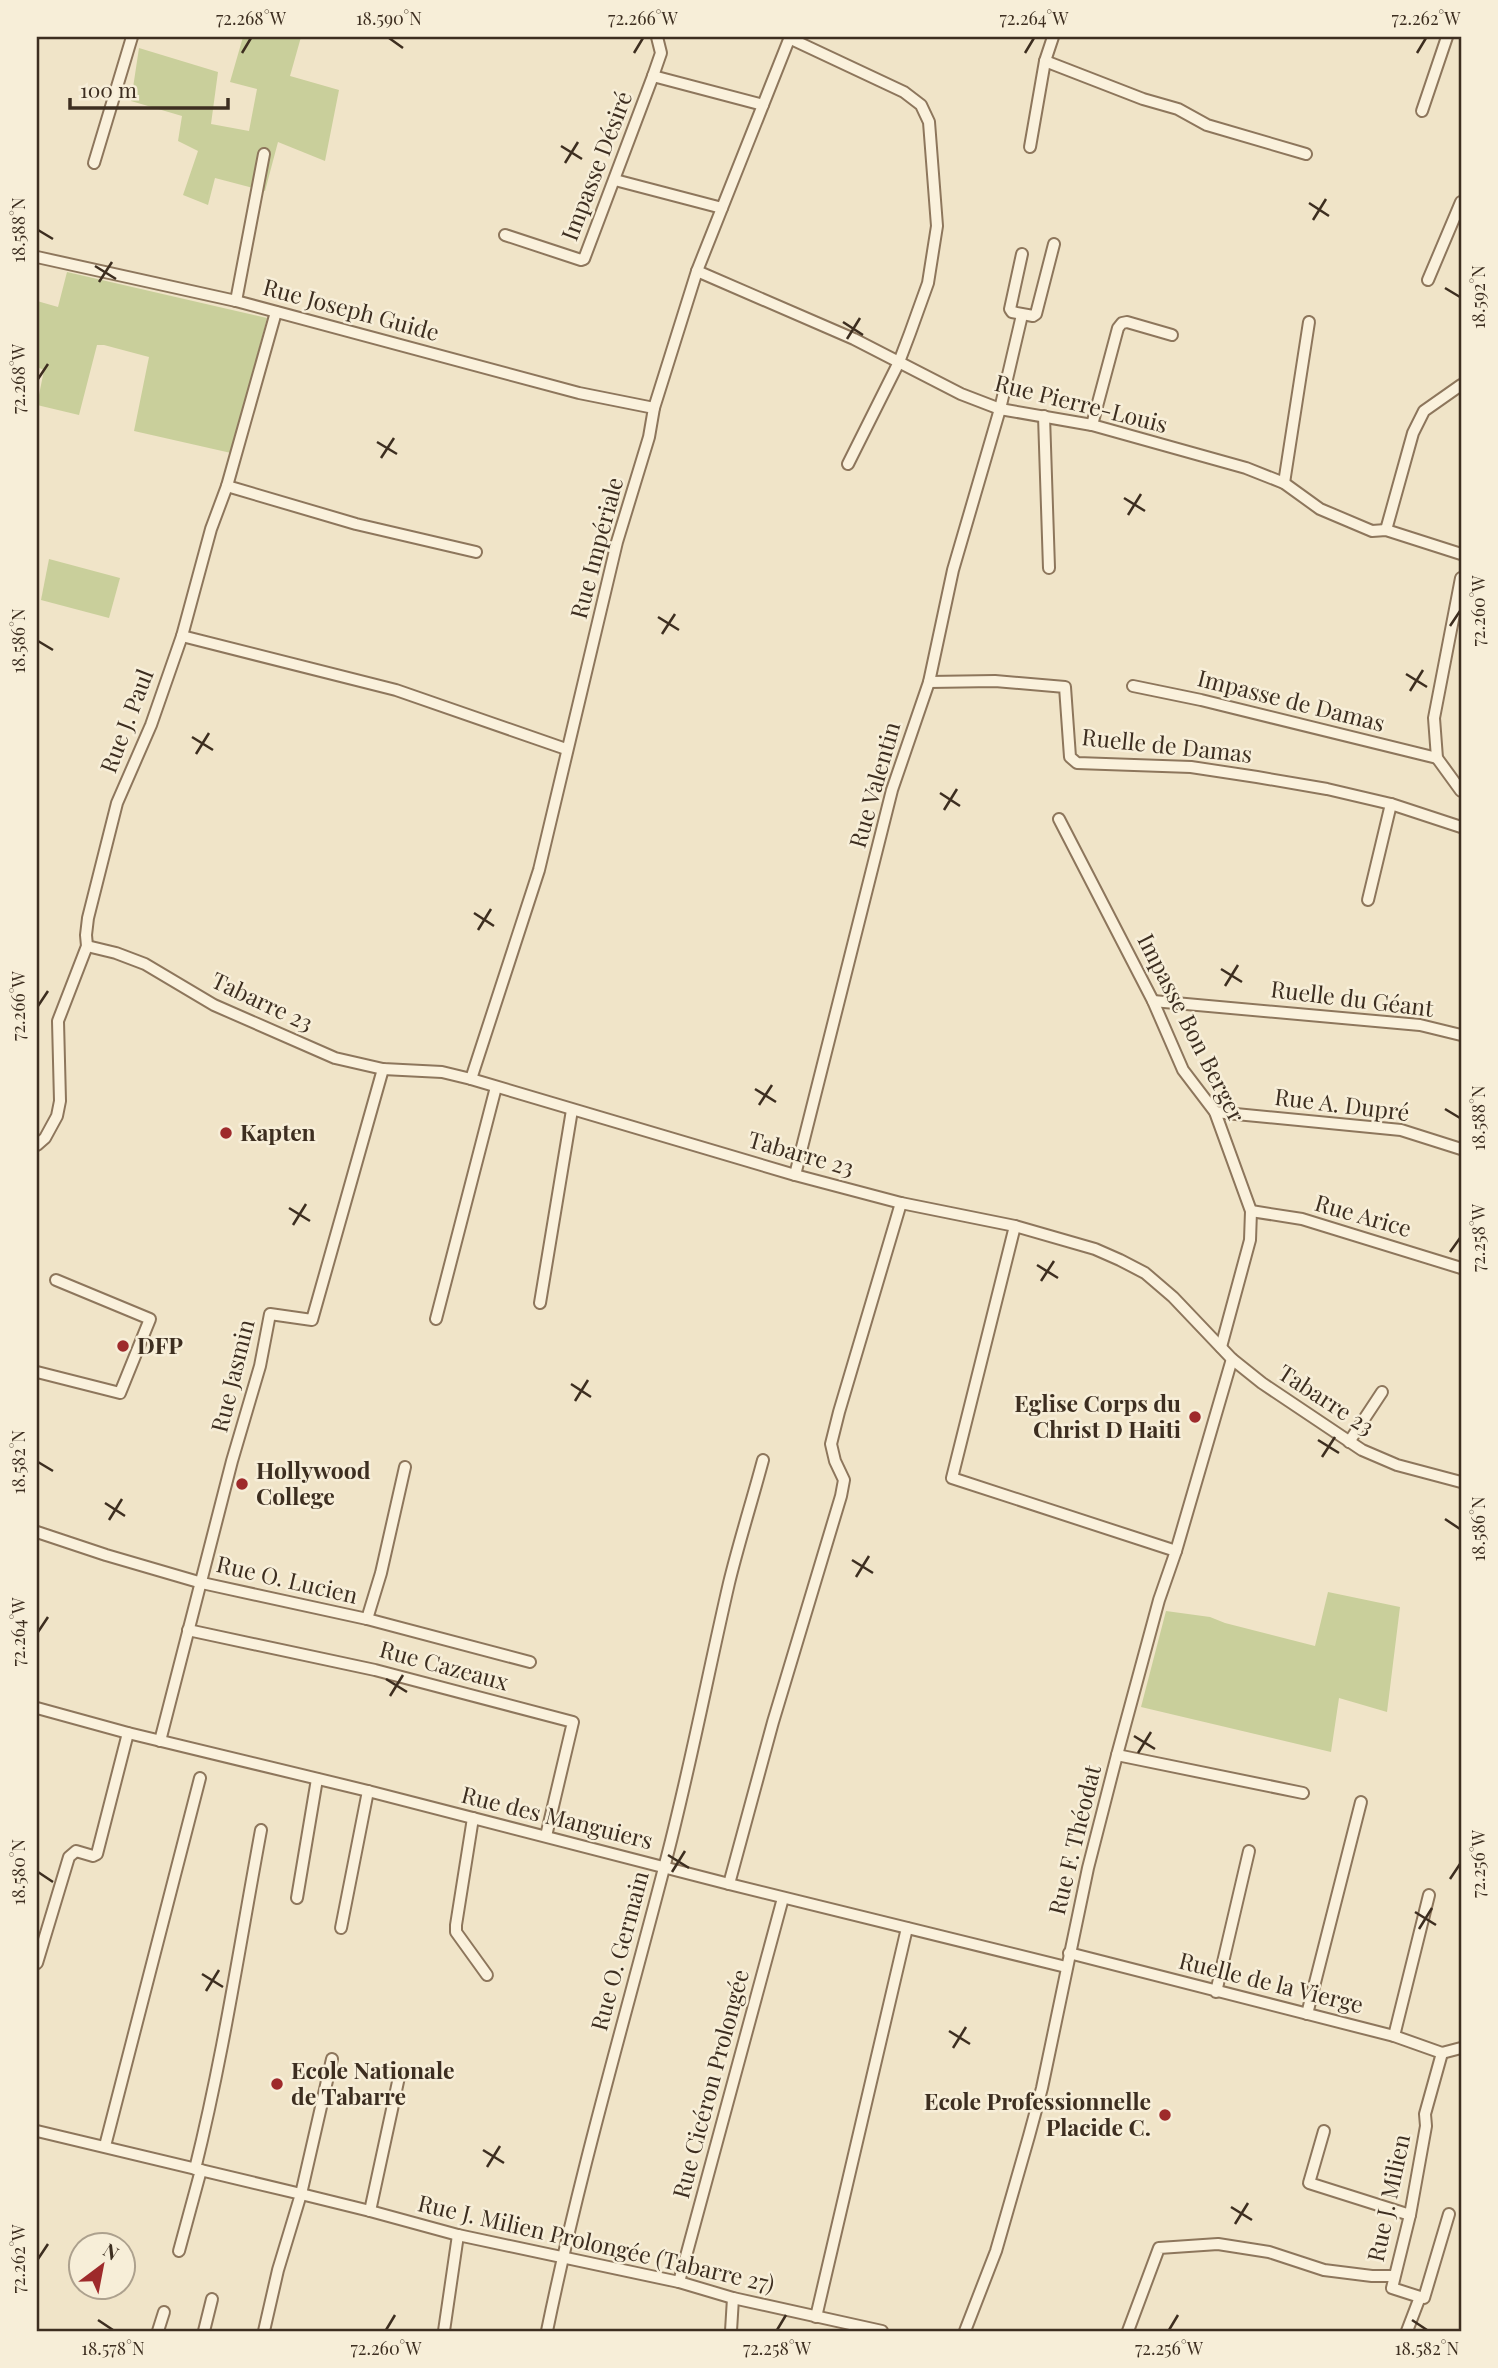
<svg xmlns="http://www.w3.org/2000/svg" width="1498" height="2368" font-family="'Playfair Display',serif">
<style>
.green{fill:#c9cf9b}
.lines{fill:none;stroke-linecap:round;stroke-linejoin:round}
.minor-casing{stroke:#8d765c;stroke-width:14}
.minor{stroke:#faf1dc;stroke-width:10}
.ticks{fill:none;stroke:#3d2e20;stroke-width:2.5}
.poi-dot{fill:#9e2a2b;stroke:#f7eed8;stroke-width:2.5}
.labels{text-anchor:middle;stroke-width:5;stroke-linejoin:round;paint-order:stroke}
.street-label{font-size:23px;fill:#3d2e20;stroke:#f7eed8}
.poi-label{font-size:23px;font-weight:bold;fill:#3d2e20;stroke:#f7eed8;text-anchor:start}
.neatline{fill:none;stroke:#3d2e20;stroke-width:2.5}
.ticks-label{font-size:18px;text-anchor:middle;fill:#3d2e20}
</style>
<rect width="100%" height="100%" fill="#f0e4c8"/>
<!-- green -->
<g class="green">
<polygon points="243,37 301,37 290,76 339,90 325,161 278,142 265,191 215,178 208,205 183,195 198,151 178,141 182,116 131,101 139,48 218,72 211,124 249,131 257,89 230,82"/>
<polygon points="67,272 267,318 231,453 134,431 149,357 104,345 97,345 79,415 37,405 44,370 37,367 37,301 58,307"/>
<polygon points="49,559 120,578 109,618 41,600"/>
<polygon points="1328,1592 1400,1607 1387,1712 1339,1698 1331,1752 1141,1707 1166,1611 1210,1617 1225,1623 1315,1646"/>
</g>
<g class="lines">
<defs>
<g id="minor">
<polyline points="789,38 904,92 921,105 929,122 937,226 928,283 910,333 899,362 848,464"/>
<polyline points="1045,61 1143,99 1178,109 1207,125 1306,154"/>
<polyline points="653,76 661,53 657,37"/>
<polyline points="1422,111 1447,37"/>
<polyline points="1030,147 1045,61 1053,37"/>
<polyline points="94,163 132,37"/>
<polyline points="615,180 722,208"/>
<polyline points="505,235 581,260 584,259 653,76 763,105"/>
<polyline points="1022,254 1010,309 1012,312 1033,316 1036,314 1054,244"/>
<polyline points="37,257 236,301 579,393 654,408"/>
<polyline points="697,271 854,339 961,394 1000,409 1092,425 1246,468 1284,483 1320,509 1372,531 1386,530 1461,554"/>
<polyline points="1428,280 1461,202"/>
<polyline points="236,301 264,154"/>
<polyline points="1044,416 1049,568"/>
<polyline points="1092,425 1118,328 1122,323 1127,322 1172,335"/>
<polyline points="1284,483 1309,322"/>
<polyline points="227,486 356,524 476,552"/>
<polyline points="1386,530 1413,433 1424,411 1461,385"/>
<polyline points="1461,578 1434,718 1437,758 1461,791"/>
<polyline points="182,636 396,690 566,749"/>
<polyline points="929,682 995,681 1065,687 1070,757 1077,763 1191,767 1257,777 1327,789 1391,804 1461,827"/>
<polyline points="1133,686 1201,700 1437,758"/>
<polyline points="1059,819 1153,1001 1183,1070 1215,1112 1251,1211 1250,1240 1221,1347"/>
<polyline points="1368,900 1391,804"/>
<polyline points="87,946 116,953 145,964 214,1005 335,1058 383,1069 442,1072 471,1079 795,1175 901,1203 1015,1226 1095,1249 1120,1260 1145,1273 1173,1297 1232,1359 1262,1383 1362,1450 1397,1465 1461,1482"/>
<polyline points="1153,1001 1420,1025 1461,1035"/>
<polyline points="471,1079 539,870 617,542 649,437 654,408 697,271 790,37"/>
<polyline points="1215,1112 1401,1130 1461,1149"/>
<polyline points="37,1145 45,1138 57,1116 60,1101 58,1021 87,946 86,935 88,918 117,803 151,725 182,636 211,529 227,486 276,312"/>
<polyline points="795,1175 892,790 929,682 953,570 1000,409 1022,315"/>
<polyline points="1251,1211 1302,1219 1461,1268"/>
<polyline points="1015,1226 952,1478 1176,1551"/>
<polyline points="540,1303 572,1110"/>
<polyline points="436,1319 496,1087"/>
<polyline points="37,1372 120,1393 150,1319 56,1280"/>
<polyline points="1349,1442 1382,1392"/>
<polyline points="37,1532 106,1555 202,1583 367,1619 530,1662"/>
<polyline points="367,1619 381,1573 405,1467"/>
<polyline points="188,1630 375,1670 573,1722 546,1836"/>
<polyline points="37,1708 128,1733 368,1791 729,1884 1066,1967"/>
<polyline points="160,1741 232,1461 260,1366 270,1314 312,1320 383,1069"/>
<polyline points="1117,1755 1303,1793"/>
<polyline points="473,1818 456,1925 456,1932 487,1975"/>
<polyline points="729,1884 773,1722 841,1496 844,1480 835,1461 831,1444 839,1412 901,1203"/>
<polyline points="297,1898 317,1779"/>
<polyline points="341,1928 368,1791"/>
<polyline points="1069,1953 1394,2036 1442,2053 1461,2048"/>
<polyline points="37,1963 69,1857 76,1851 93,1856 97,1854 128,1733"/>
<polyline points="1216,1992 1249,1851"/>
<polyline points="1307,2014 1361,1802"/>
<polyline points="1394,2036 1429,1895"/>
<polyline points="332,2059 301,2194 370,2211 458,2235 679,2282 733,2298 882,2331"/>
<polyline points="37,2131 301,2194 278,2270 264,2331"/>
<polyline points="1324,2131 1309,2183 1410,2215"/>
<polyline points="105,2146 200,1778"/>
<path d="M195,2169C223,2057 240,1943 261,1830"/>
<polyline points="370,2211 399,2077"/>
<polyline points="179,2251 201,2170"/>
<polyline points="679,2282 783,1898"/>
<polyline points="1420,2297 1424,2298 1449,2214"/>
<polyline points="816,2317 907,1928"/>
<polyline points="158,2331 164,2312"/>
<polyline points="204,2331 212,2299"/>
<polyline points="444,2331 458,2235"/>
<path d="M547,2331C579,2175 624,2022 664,1868C689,1774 707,1678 729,1583C739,1542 752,1501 763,1460"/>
<polyline points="731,2331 733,2298"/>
<polyline points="965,2331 996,2251 1029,2136 1042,2088 1088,1868 1117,1755 1159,1600 1176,1551 1232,1359"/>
<polyline points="1128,2331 1159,2248 1218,2244 1269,2252 1324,2270 1372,2276 1394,2276"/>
<polyline points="1407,2331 1420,2297 1392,2288 1410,2215 1426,2126 1425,2114 1442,2053"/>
</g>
</defs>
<!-- minor casing -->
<use href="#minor" class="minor-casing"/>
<!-- minor -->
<use href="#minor" class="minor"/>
</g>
<!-- ticks -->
<path class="ticks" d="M389,38L403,48M242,53L251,38M634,53L643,38M1025,53L1034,38M1417,53L1426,38M561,146L582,159M565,163L578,142M1309,203L1329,216M1313,220L1326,199M38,230L53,239M95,266L116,279M99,282L112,262M1445,288L1460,297M843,322L863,335M847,339L860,318M38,379L48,364M377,442L397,454M381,458L394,438M1124,498L1145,511M1128,515L1141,494M658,617L679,630M1450,626L1460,611M662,634L675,614M38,641L53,650M1406,674L1427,687M1410,691L1423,670M192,737L213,750M196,754L209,733M940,793L960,806M944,810L957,789M474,913L494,926M478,930L491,909M1221,969L1242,982M1225,986L1238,965M38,1006L48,991M755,1089L776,1102M759,1105L772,1085M1445,1109L1460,1118M289,1208L310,1221M293,1225L306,1204M1450,1252L1460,1238M1037,1265L1058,1278M1041,1281L1054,1261M571,1384L591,1397M575,1401L588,1380M1318,1440L1339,1453M1322,1457L1335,1437M38,1462L53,1471M105,1503L125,1516M1445,1519L1460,1529M109,1520L122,1499M852,1560L873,1573M856,1577L869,1556M38,1632L48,1617M386,1679L407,1692M390,1696L403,1675M1134,1736L1155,1749M1138,1753L1151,1732M668,1855L689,1868M38,1872L53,1882M672,1872L685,1851M1450,1879L1460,1864M1415,1912L1436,1925M1419,1929L1432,1908M202,1974L223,1987M206,1991L219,1970M949,2031L970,2044M953,2048L966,2027M483,2150L504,2163M487,2167L500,2146M1231,2207L1252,2220M1235,2224L1248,2203M38,2259L48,2244M98,2320L113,2330M1412,2320L1427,2330M386,2330L395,2315M777,2330L786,2315M1169,2330L1178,2315"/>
<!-- markers -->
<g class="poi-dot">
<circle cx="226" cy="1133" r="7"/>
<circle cx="123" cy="1346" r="7"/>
<circle cx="1195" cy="1417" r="7"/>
<circle cx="242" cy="1484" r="7"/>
<circle cx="277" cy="2084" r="7"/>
<circle cx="1165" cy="2115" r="7"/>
</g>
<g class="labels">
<!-- street labels -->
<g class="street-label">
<text transform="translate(597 166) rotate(-69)" y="8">Impasse Désiré</text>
<text transform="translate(351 310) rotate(15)" y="8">Rue Joseph Guide</text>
<text transform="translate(1081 404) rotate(14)" y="8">Rue Pierre-Louis</text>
<text transform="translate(597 548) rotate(-75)" y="8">Rue Impériale</text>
<text transform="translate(1291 701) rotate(14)" y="8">Impasse de Damas</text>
<text transform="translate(127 721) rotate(-69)" y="8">Rue J. Paul</text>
<text transform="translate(1167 746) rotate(6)" y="8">Ruelle de Damas</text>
<text transform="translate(875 785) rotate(-74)" y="8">Rue Valentin</text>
<text transform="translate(1352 999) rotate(7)" y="8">Ruelle du Géant</text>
<text transform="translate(262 1002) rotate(25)" y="8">Tabarre 23</text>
<text transform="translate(1191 1028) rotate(63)" y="8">Impasse Bon Berger</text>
<text transform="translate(1342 1105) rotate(7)" y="8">Rue A. Dupré</text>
<text transform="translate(801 1154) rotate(16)" y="8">Tabarre 23</text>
<text transform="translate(1363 1216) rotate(16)" y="8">Rue Arice</text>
<text transform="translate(233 1376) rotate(-76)" y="8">Rue Jasmin</text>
<text transform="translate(1326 1400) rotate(33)" y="8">Tabarre 23</text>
<text transform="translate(287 1580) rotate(13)" y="8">Rue O. Lucien</text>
<text transform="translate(444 1666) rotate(15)" y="8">Rue Cazeaux</text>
<text transform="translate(557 1818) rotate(14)" y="8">Rue des Manguiers</text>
<text transform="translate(1075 1840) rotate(-76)" y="8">Rue F. Théodat</text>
<text transform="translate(620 1951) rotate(-75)" y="8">Rue O. Germain</text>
<text transform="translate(1271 1983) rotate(14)" y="8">Ruelle de la Vierge</text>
<text transform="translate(711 2084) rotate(-75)" y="8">Rue Cicéron Prolongée</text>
<text transform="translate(1389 2198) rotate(-78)" y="8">Rue J. Milien</text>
<text transform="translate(596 2244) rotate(13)" y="8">Rue J. Milien Prolongée (Tabarre 27)</text>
</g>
<!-- poi labels -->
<g class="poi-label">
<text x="240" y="1141">Kapten</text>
<text x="137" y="1354">DFP</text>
<text x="1181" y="1412" text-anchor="end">Eglise Corps du<tspan x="1181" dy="26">Christ D Haiti</tspan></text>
<text x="256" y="1479">Hollywood<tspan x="256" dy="26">College</tspan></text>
<text x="291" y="2079">Ecole Nationale<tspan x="291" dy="26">de Tabarre</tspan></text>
<text x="1151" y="2110" text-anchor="end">Ecole Professionnelle<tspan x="1151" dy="26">Placide C.</tspan></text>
</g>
</g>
<!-- border -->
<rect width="1498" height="2368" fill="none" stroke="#f7eed8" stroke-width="77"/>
<!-- north arrow -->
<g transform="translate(102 2266) rotate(32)"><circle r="33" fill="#f7eed8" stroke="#ada18e" stroke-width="2"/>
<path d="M0-5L12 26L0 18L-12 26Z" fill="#9e2a2b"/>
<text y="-10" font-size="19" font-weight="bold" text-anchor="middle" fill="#3d2e20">N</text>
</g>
<!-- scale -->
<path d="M70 98v10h158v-10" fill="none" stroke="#3d2e20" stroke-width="3.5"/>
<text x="80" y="98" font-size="21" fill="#3d2e20" stroke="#f7eed8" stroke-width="5" paint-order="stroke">100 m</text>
<rect x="38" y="38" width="1422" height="2292" class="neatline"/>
<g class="ticks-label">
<text x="251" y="25">72.268°W</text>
<text x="389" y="25">18.590°N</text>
<text x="643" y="25">72.266°W</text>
<text x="1034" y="25">72.264°W</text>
<text x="1426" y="25">72.262°W</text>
<text transform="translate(19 230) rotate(-90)" y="6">18.588°N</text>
<text transform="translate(1479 297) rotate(-90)" y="6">18.592°N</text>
<text transform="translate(19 379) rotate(-90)" y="6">72.268°W</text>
<text transform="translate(1479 611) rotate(-90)" y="6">72.260°W</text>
<text transform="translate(19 641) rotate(-90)" y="6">18.586°N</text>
<text transform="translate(19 1006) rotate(-90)" y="6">72.266°W</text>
<text transform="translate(1479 1118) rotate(-90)" y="6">18.588°N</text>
<text transform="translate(1479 1238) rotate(-90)" y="6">72.258°W</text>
<text transform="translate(19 1462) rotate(-90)" y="6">18.582°N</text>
<text transform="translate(1479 1529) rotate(-90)" y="6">18.586°N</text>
<text transform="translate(19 1632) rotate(-90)" y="6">72.264°W</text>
<text transform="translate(1479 1864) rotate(-90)" y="6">72.256°W</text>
<text transform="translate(19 1872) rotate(-90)" y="6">18.580°N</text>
<text transform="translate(19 2259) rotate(-90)" y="6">72.262°W</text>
<text x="113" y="2355">18.578°N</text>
<text x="386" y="2355">72.260°W</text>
<text x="777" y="2355">72.258°W</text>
<text x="1169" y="2355">72.256°W</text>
<text x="1427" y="2355">18.582°N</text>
</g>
</svg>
